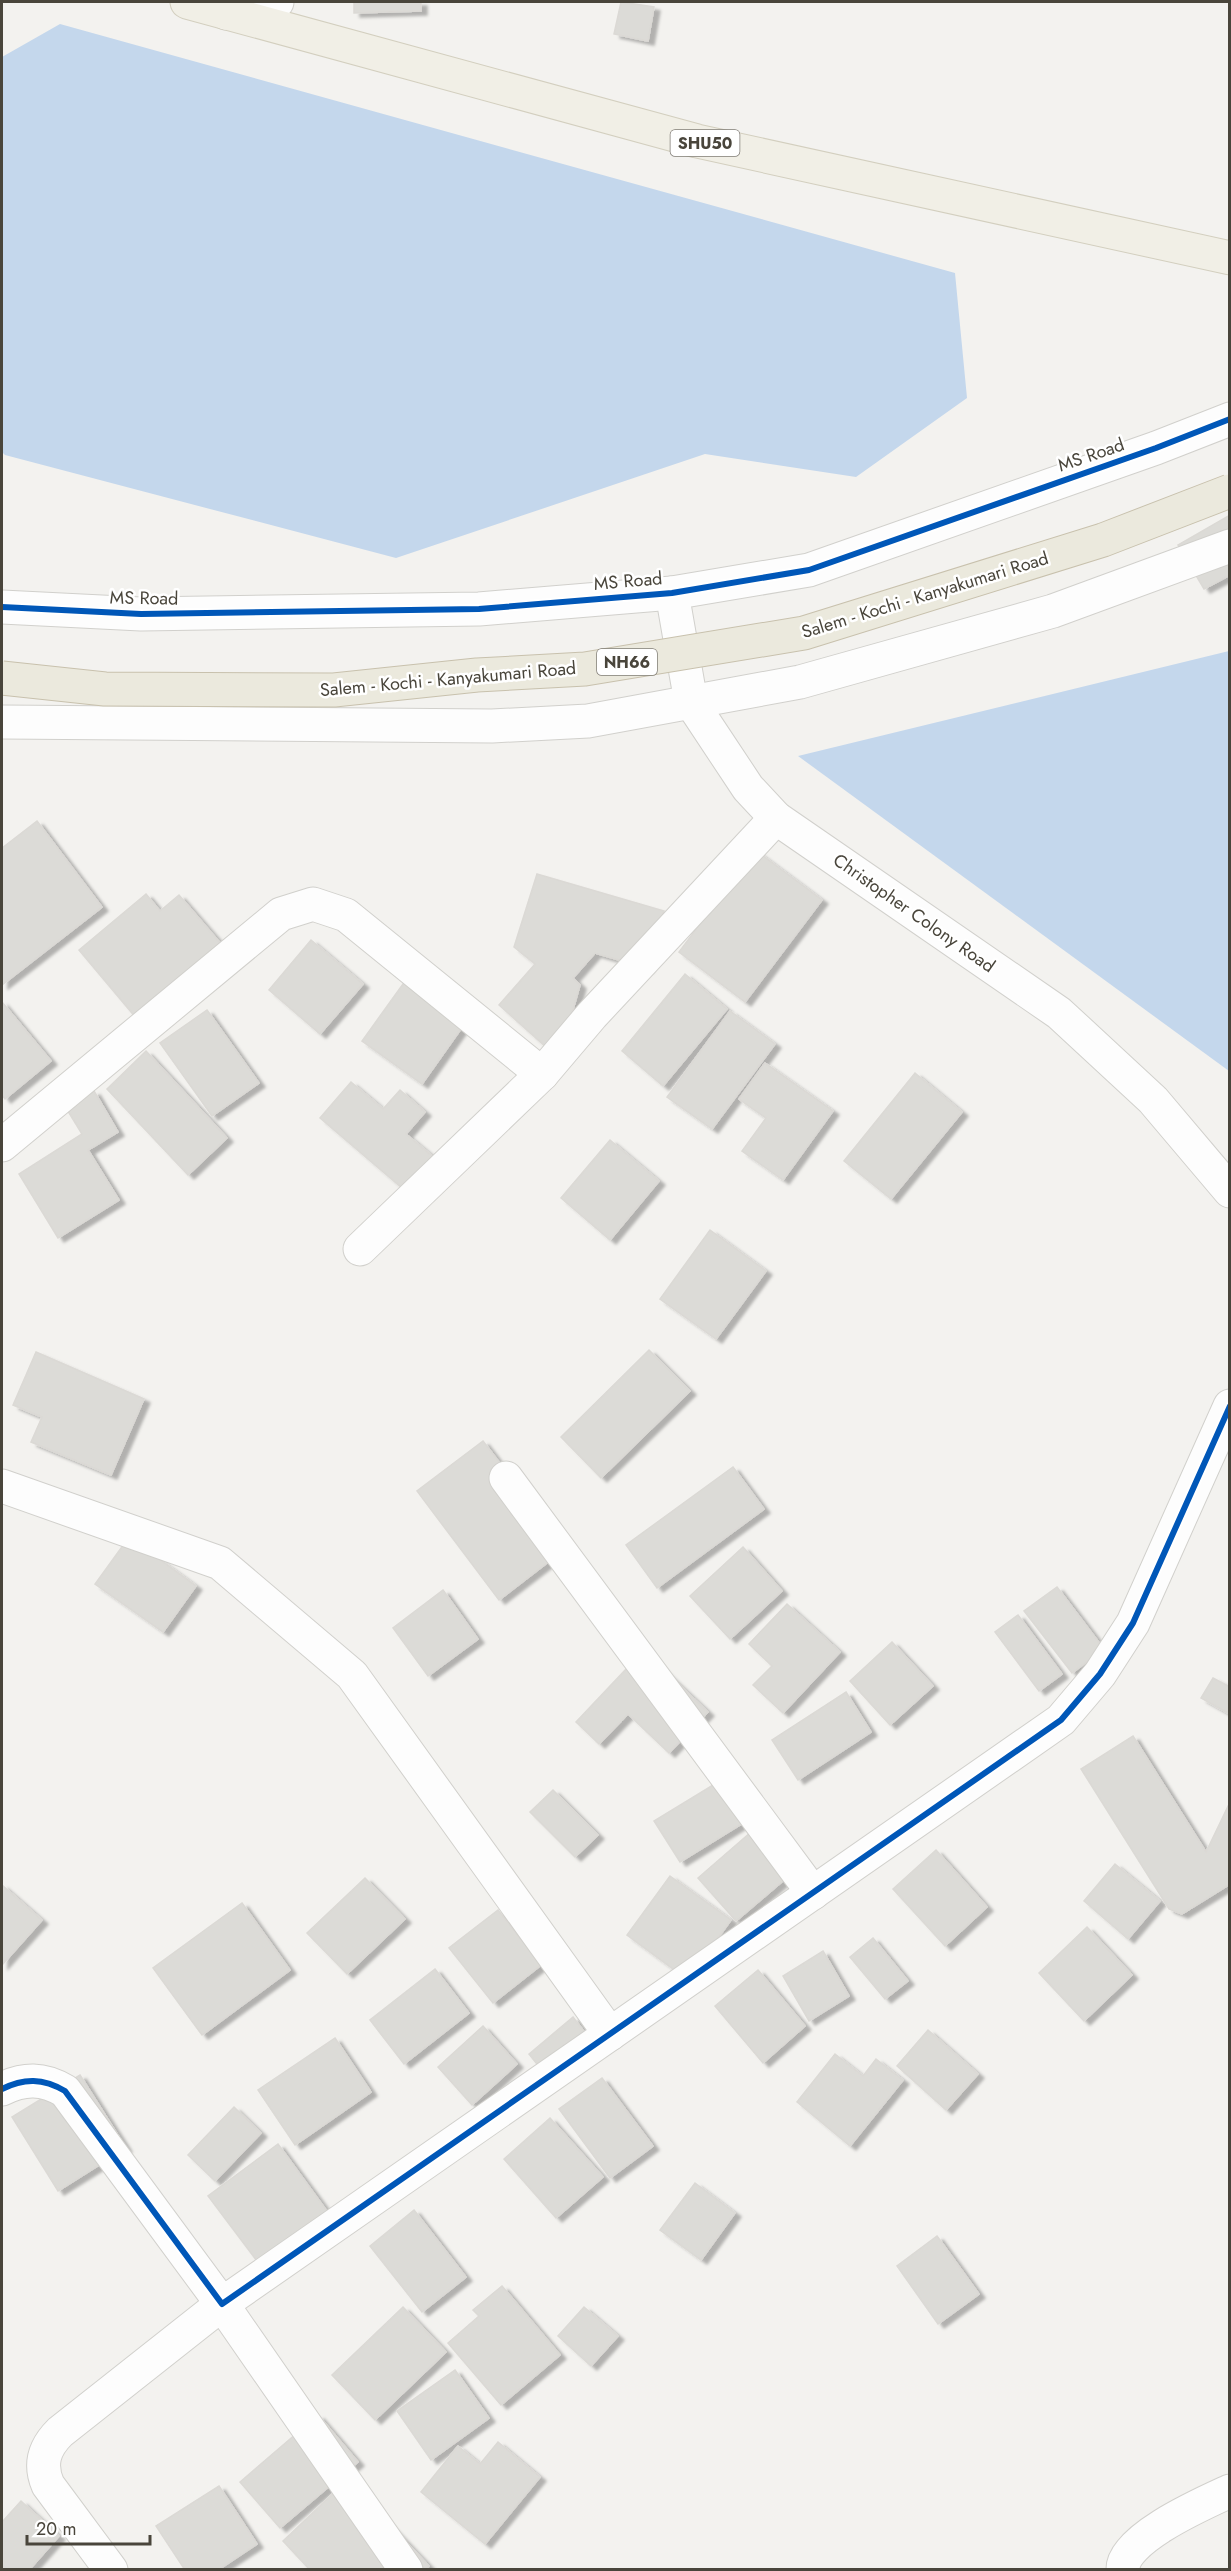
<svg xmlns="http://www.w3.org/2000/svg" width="1231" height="2571" font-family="Jost,sans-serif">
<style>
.water{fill:#c4d7ec}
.building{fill:#dcdbd7;stroke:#dbd9d5;stroke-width:1.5;filter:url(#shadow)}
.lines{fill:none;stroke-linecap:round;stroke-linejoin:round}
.minor-casing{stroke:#d1d0cc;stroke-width:35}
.major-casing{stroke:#d3cfbf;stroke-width:35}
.minor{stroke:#fdfdfd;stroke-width:33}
.major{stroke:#f1efe6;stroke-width:33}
.highway-bridge-casing{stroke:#c8c1ad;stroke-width:35;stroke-linecap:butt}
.highway-bridge{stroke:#ebe9dd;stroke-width:33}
.cycleway-casing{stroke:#fff;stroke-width:10}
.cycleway{stroke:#0057b8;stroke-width:6}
.labels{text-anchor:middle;stroke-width:5;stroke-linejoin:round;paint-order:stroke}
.shield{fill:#fff;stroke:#807d76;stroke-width:1.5}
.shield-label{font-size:16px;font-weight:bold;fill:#49453b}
.street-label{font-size:18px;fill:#49453b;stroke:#fff}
</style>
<defs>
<filter id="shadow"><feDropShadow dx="6" dy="4" stdDeviation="1.5" flood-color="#0004"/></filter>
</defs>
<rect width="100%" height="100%" fill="#f3f2ef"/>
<!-- water -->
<g class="water">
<polygon points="60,24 955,273 967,398 856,477 705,454 396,558 5,455 2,452 2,57"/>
<polygon points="1229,651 1229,1071 798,756"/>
</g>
<!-- building -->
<g class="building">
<polygon points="354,2 421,2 421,11 354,13"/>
<polygon points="621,2 654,7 648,41 614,34"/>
<polygon points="1230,515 1230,575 1204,589 1178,545"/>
<polygon points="37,821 102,907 2,985 2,848"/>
<polygon points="755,850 822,900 745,1002 679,952"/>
<polygon points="537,874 664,911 647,968 595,953 573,978 580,985 569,1024 547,1048 499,1005 535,964 514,947"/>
<polygon points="146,894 160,911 179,895 221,944 136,1018 79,950"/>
<polygon points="311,940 363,984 320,1034 269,990"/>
<polygon points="685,974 727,1009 663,1086 622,1051"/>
<polygon points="408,977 468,1019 422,1084 362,1041"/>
<polygon points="2,1002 51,1061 5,1099 2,1095"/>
<polygon points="207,1010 259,1083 212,1116 160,1043"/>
<polygon points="730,1011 775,1044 712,1129 667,1097"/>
<polygon points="146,1051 227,1138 188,1175 107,1089"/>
<polygon points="765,1063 833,1111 783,1180 742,1151 766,1118 739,1099"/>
<polygon points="915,1073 962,1112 891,1199 844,1161"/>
<polygon points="351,1082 383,1109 400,1090 425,1112 406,1134 437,1160 409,1194 320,1118"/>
<polygon points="94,1091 118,1132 88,1150 119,1200 58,1238 19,1174 82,1134 66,1108"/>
<polygon points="610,1140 659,1181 610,1240 561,1198"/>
<polygon points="710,1230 766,1271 716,1339 660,1299"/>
<polygon points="649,1350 690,1391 601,1478 561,1437"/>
<polygon points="36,1352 144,1399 111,1475 31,1442 42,1417 13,1405"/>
<polygon points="483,1441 565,1549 499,1600 417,1491"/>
<polygon points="733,1467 764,1509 657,1588 626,1545"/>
<polygon points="129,1537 196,1586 163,1632 95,1584"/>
<polygon points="743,1547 782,1591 730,1639 690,1596"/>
<polygon points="1057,1587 1104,1649 1072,1673 1024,1611"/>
<polygon points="443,1590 478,1639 428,1676 393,1628"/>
<polygon points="787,1604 840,1652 783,1713 753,1685 772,1666 749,1644"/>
<polygon points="1018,1615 1062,1674 1039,1691 995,1632"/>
<polygon points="892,1642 933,1686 890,1725 850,1681"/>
<polygon points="643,1651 708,1712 669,1753 628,1714 599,1744 576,1722"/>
<polygon points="1213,1678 1230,1687 1228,1713 1201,1698"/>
<polygon points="846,1692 871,1732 798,1780 772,1740"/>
<polygon points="1133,1736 1206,1852 1230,1802 1230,1884 1182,1914 1169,1909 1081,1769"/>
<polygon points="731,1774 756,1815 680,1862 654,1821"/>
<polygon points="553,1790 598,1835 575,1857 530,1812"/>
<polygon points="766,1819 804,1863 736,1921 698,1878"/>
<polygon points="936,1850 987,1907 945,1946 893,1889"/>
<polygon points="1115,1864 1160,1901 1128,1939 1084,1901"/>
<polygon points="670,1876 731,1920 688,1980 627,1935"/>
<polygon points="365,1878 405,1919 347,1974 307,1933"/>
<polygon points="2,1885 42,1920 2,1965"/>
<polygon points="242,1903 290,1970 202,2035 153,1968"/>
<polygon points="498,1910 541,1965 493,2003 449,1948"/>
<polygon points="1087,1927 1132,1975 1084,2021 1039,1973"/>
<polygon points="873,1938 908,1981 885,1999 850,1957"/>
<polygon points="823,1951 849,1996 809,2021 783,1976"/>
<polygon points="435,1969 469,2013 404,2064 370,2020"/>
<polygon points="758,1970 805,2026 763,2063 715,2006"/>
<polygon points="573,2017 589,2038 545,2074 529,2054"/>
<polygon points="483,2026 517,2064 472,2105 438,2067"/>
<polygon points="928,2030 978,2074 946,2110 897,2066"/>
<polygon points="335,2038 371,2092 295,2145 258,2090"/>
<polygon points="835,2054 863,2076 876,2059 903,2080 850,2146 797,2102"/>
<polygon points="80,2075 126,2148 58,2191 12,2117"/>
<polygon points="602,2078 653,2146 610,2178 559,2109"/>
<polygon points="234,2107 261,2133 215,2181 188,2155"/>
<polygon points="550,2118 603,2177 556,2218 504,2159"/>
<polygon points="278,2144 332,2218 263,2269 208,2196"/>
<polygon points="695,2183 735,2213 701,2260 660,2230"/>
<polygon points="414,2210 466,2277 422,2312 370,2246"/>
<polygon points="937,2236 979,2294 938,2324 897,2266"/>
<polygon points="502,2286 560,2355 501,2405 448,2343 479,2316 473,2310"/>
<polygon points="403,2307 446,2352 375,2420 332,2375"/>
<polygon points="584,2307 618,2336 591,2366 558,2336"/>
<polygon points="455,2370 489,2418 431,2460 397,2411"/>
<polygon points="318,2415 358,2462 280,2528 240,2482"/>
<polygon points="498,2442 540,2477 485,2544 421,2492 458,2446 480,2464"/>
<polygon points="347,2480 429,2566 426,2570 310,2570 283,2541"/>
<polygon points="219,2486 257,2544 218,2570 185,2570 156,2526"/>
<polygon points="21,2501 59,2536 29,2570 4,2570 2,2567 2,2522"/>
</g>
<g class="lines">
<defs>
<g id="minor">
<polyline points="226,13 277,2"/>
<polyline points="672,593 691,702 748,788 776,818 1059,1013 1153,1100 1230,1191"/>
<polyline points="2,607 141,614 479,609 672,593 809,570 1156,448 1230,419"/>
<polyline points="2,722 492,726 588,721 800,682 1053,611 1230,546"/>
<polyline points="2,1145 281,914 313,904 346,915 542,1074"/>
<polyline points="360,1249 542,1074 592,1015 776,818"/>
<polyline points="506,1478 813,1893"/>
<polyline points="2,1486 220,1563 352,1675 610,2034"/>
<path d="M2,2089C24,2078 43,2078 65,2091L222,2304L1061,1720L1100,1674L1133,1623L1230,1406"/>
<path d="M111,2570L48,2485C39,2464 44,2448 60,2432L222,2304L406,2570"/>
<path d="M1123,2570C1121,2539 1204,2503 1230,2491"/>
</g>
<polyline id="major" points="187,2 697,141 1230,258"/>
</defs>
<!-- minor casing -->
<use href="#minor" class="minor-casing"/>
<!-- major casing -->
<use href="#major" class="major-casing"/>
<!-- minor -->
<use href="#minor" class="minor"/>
<!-- major -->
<use href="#major" class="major"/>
<defs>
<polyline id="highway-bridge" points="2,678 105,689 334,690 477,675 585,669 804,633 1103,540 1230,491"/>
</defs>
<!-- highway-bridge casing -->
<use href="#highway-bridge" class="highway-bridge-casing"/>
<!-- highway-bridge -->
<use href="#highway-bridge" class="highway-bridge"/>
<defs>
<g id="cycleway">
<polyline points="2,607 141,614 479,609 672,593 809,570 1156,448 1230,419"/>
<path d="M2,2089C24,2078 43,2078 65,2091L222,2304L1061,1720L1100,1674L1133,1623L1230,1406"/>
</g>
</defs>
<!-- cycleway casing -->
<use href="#cycleway" class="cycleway-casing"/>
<!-- cycleway -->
<use href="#cycleway" class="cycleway"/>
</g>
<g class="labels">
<!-- shield labels -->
<g class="shield">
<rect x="670.5" y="130" width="69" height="26" rx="4.5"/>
<rect x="597" y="649" width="60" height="26" rx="4.5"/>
</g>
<g class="shield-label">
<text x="705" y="149">SHU50</text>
<text x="627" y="668">NH66</text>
</g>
<!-- street labels -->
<g class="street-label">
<text transform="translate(1091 455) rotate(-19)" y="6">MS Road</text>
<text transform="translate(628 581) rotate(-5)" y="6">MS Road</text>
<text transform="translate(925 595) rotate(-17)" y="6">Salem - Kochi - Kanyakumari Road</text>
<text transform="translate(144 598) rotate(1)" y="6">MS Road</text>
<text transform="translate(448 679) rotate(-5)" y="6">Salem - Kochi - Kanyakumari Road</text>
<text transform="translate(914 913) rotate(35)" y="6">Christopher Colony Road</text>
</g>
</g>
<!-- border -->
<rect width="1231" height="2571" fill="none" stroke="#49453b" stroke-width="6"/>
<!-- scale -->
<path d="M27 2535v9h123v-9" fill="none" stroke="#49453b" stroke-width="3"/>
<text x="36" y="2535" font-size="18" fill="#49453b" stroke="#ffffff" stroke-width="4.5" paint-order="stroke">20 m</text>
</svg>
